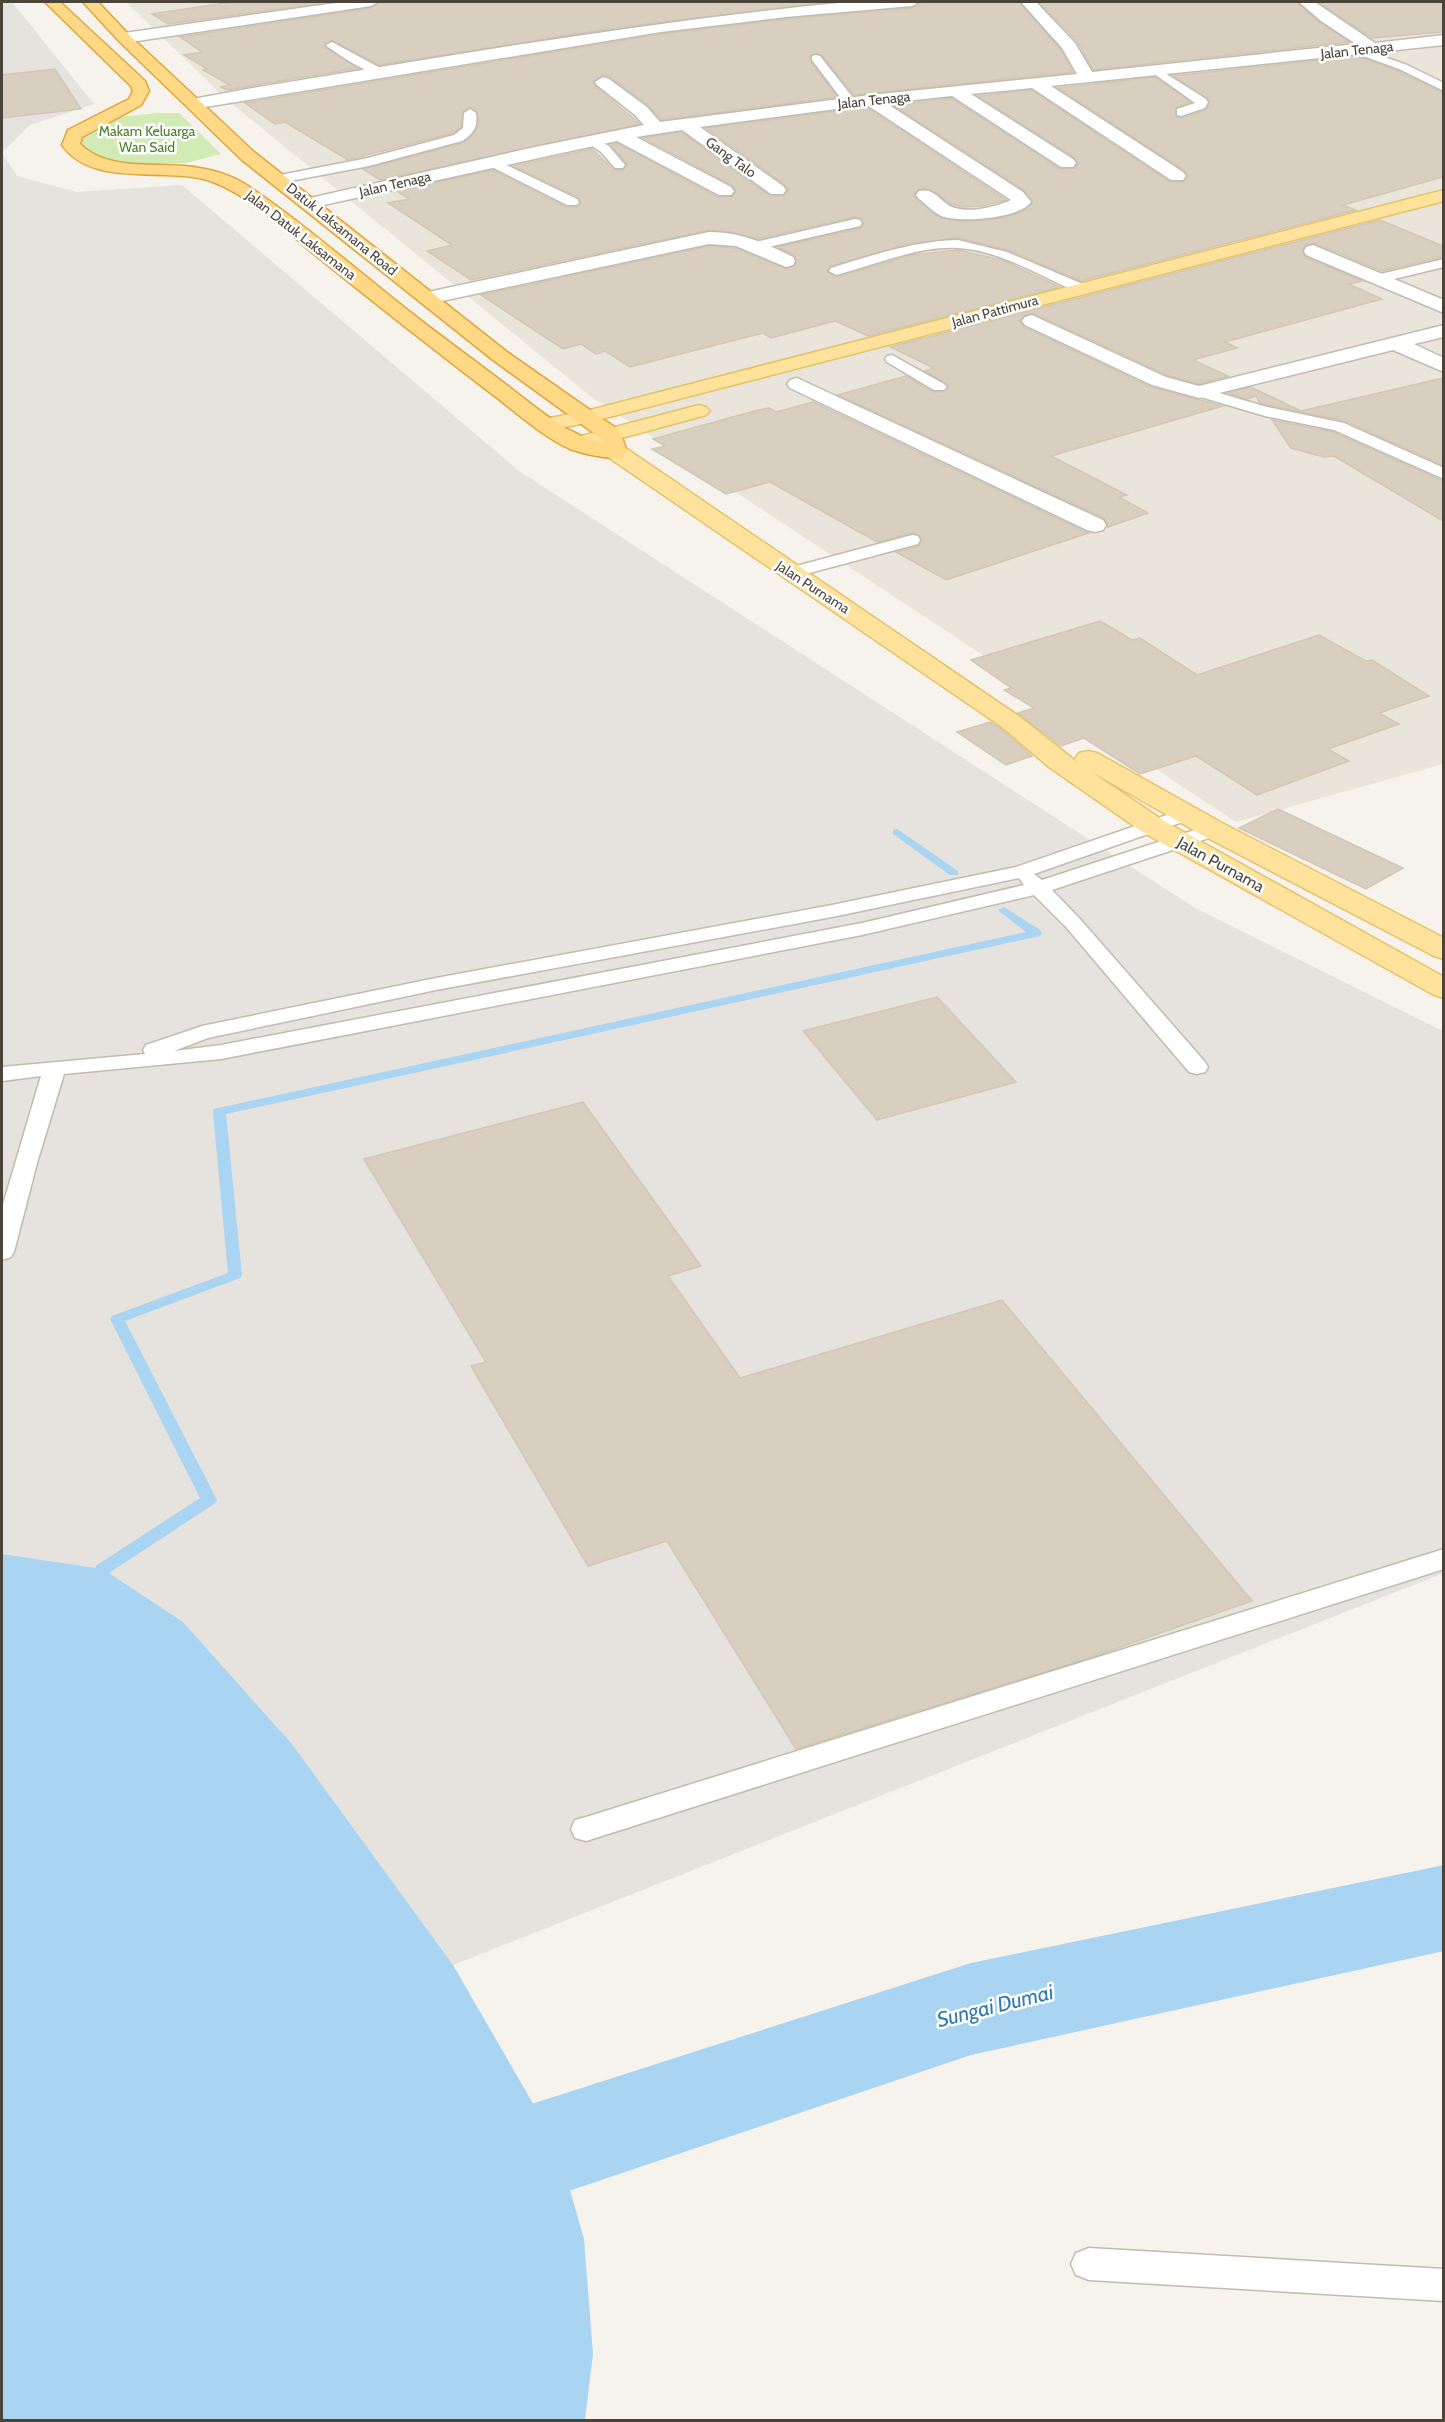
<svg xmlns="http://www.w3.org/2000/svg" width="1445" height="2422" font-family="Cabin,sans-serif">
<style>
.residential{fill:#eae5da}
.industrial{fill:#e6e2dd}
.green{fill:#d2eab5}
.water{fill:#a9d4f2}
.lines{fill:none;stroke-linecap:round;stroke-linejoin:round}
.stream{fill:#a9d4f2;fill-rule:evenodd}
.river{fill:#a9d4f2;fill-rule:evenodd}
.building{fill:#d8cfc1;stroke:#d3c7b4;stroke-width:1.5}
.service-casing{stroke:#c2bbae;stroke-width:3}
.minor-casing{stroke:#c2bbae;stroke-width:3}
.primary-casing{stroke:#e6c16a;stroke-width:3}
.trunk-casing{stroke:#e0a43c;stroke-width:3}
.service{fill:#fff;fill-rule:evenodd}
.minor{fill:#fff;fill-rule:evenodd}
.primary{fill:#ffe39c;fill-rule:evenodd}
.trunk{fill:#ffd985;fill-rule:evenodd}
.labels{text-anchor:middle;stroke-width:5;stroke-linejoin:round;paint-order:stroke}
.far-street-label{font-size:14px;fill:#4b4439;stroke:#fff}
.far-park-label{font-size:14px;fill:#4a7f2a;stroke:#fff}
.street-label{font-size:16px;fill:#4b4439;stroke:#fff}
.near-water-label{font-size:21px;font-style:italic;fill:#2e7ab2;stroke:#fff}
</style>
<rect width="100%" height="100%" fill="#f6f3ec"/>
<!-- residential -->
<polygon class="residential" points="126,2 1443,2 1443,764 1236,822 590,396 226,99"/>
<!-- industrial -->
<polygon class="industrial" points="2,2 12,2 94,104 30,125 2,153 17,176 77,192 182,185 519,471 1195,908 1443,1031 1444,1573 453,1965 292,1744 183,1622 103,1569 2,1554"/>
<!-- green -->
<polygon class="green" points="158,113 179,113 221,154 186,163 122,165 78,153 77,134 118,117"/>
<!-- water -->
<polygon class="water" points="2,1554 103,1569 183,1622 292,1744 453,1965 557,2145 584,2239 593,2354 585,2420 2,2420"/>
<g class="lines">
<!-- stream -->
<g class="stream">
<polygon points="897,829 958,871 958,875 950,875 893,834 893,830"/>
<polygon points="1004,907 1040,930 1042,933 1040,936 226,1114 242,1275 240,1278 125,1321 217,1500 214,1504 109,1573 97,1573 95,1569 97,1565 200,1498 110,1319 112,1316 228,1273 213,1112 214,1109 1026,932 1000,912 998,910"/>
</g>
<!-- river -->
<polygon class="river" points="1444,1865 1444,1951 971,2055 557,2195 516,2181 499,2145 516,2109 971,1963"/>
</g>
<!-- building -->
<g class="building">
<polygon points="232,2 330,2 168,24 152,14"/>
<polygon points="380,2 832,2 622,27 379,65 331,40 325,43 324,47 358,68 227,90 221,87 230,85 203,70 207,69 184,55 202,52 180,37 371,8"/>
<polygon points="921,2 1019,2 1060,49 1073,72 854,95 822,55 815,53 810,55 810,61 837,97 661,120 648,105 610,77 602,75 593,82 595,86 640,124 380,180 363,169 463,143 476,130 479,122 477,111 471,107 463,111 461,127 453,133 348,160 285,122 275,124 245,103 661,34 786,19 912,8"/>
<polygon points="1039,2 1297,2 1320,23 1350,42 1093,70 1077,41"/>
<polygon points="1318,2 1443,2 1443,32 1372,38"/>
<polygon points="1357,56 1398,71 1443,93 1443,177 1343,205 1356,210 1081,281 1008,250 958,238 909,244 830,266 827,272 837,277 912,255 958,250 1002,260 1060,287 868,336 835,321 771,338 763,333 630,367 605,351 596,354 581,344 563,349 481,295 709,246 735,248 787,269 795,266 797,260 794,255 778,247 861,228 864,222 860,218 854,217 758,239 732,232 709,230 471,280 427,251 452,245 388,203 409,199 397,191 493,170 566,207 577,207 581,203 578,197 514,166 592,149 613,169 623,170 627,164 611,145 617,143 718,197 733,196 736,191 732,185 643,138 681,132 770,196 783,196 788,190 784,184 706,128 866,107 1006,200 983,206 962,207 951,204 935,192 925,188 919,189 914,194 918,201 940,218 961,221 989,220 1015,214 1026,209 1033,201 1024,190 893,105 951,98 1060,169 1075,168 1078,163 1074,157 978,96 1031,90 1170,182 1183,182 1188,176 1184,170 1058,88 1155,77 1190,102 1175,108 1175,116 1182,118 1206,110 1210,101 1173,76"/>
<polygon points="55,69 81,109 2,118 2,75"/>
<polygon points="1380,220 1443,246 1443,257 1382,271 1314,243 1305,245 1302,250 1305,257 1362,281 1349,284 1382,299 1225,342 1237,348 1193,360 1228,376 1199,384 1167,375 1033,313 1023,316 1020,321 1024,327 1151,387 1223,406 1051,456 1127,495 1119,497 1148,513 1108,527 1104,518 838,395 906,376 933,392 944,392 949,385 925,371 934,368 890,347"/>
<polygon points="1443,378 1443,465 1345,421 1268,405 1260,403 1256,396 1247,399 1228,393 1251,387 1301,411"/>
<polygon points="813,402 1086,532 1089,533 946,580 896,552 919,546 922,539 918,534 911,533 877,542 770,482 726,494 652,449 665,446 653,439 758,410 769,408 776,412"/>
<polygon points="1272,420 1333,432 1443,481 1443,521 1334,456 1324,457 1291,448"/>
<polygon points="1100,621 1132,640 1140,638 1197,675 1319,635 1366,661 1372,660 1429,696 1379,713 1399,724 1328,749 1349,761 1257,795 1196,756 1140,774 1084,738 1061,746 1018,713 1034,708 1004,690 1011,688 971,660"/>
<polygon points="990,722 1001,729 1032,756 1006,765 957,732"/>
<polygon points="1278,809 1403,868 1366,889 1239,828"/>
<polygon points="937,997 1016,1082 877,1120 803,1031"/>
<polygon points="583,1102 701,1266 668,1276 740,1378 1002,1300 1252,1601 1089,1658 796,1749 667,1541 588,1566 471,1366 486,1362 364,1159"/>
</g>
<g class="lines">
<defs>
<g id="service">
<path d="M332,42L384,70L386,72L384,74C370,77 340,55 328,47L326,45Z"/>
<polygon points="1356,47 1407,65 1444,83 1444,91 1399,69 1352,52 1352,48"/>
<polygon points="816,55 820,56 854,99 854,105 846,105 812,60 812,56"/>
<polygon points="1157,68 1206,99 1208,102 1205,108 1181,116 1177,115 1177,109 1195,103 1153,73 1151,71"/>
<path d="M470,109L476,113C478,126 474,134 462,141L369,166L280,183L274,179L280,175L368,158L454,135L463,128L464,113Z"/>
<polygon points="590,136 609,146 625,165 623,168 615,168 601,152 584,140"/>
<polygon points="492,158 577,199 579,202 577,205 567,205 488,165 486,162 488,159"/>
<polygon points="855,219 860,220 862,223 860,226 756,250 749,246 751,243"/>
<path d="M958,240L1007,252L1085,285L1087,288L1085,291H1075C1039,275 998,250 958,248C916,246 876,265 836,275L829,271L831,268C873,255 914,241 958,240Z"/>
<polygon points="1444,259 1444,267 1377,283 1370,279 1372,276"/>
<polygon points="892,355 944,384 947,387 944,390 934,390 887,362 885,359 887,356"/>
<polygon points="1199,387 1267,407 1344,423 1444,468 1444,479 1334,430 1265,416 1194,395 1191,392"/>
<polygon points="912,535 918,536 920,540 918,544 791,578 785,577 782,573 785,569"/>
<path d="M1187,808L1194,810L1197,814L1194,818L1034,874L1042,880L1207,826H1221L1224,830L1221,834L1052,890L1080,919L1205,1062L1208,1067L1205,1072L1197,1074L1189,1072L1066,927L1034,895L862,935L221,1059L64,1074L37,1163L14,1252L11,1257L2,1260V1208L41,1076L2,1081V1067L145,1054L143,1050L146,1045L202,1026L436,978L832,905L1016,867ZM1019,878L1024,885L862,923L221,1045L174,1051L208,1038L436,990L832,917Z"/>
<polygon points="1444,1549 1444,1569 586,1841 575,1838 571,1829 575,1820 586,1817"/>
<polygon points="1089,2248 1444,2269 1444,2301 1089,2280 1076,2275 1071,2264 1076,2253"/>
</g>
<g id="minor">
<polygon points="343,2 378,2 371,6 124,43 116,38 124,33"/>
<path d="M849,2H919L912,6L786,17L661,32L193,109L185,104L193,99L247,89C447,56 647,21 849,2Z"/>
<path d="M1021,2H1036L1075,43L1092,72L1356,44L1321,21L1299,2H1315L1375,43L1444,35V45L1051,86L1183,172L1186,176L1183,180H1171L1032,88L971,94L1073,159L1076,163L1073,167H1061L952,96L886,103L1023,192L1031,202C1019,219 960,223 941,216C933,212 926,204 919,199L916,195L919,191C936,187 941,204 955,208C972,213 995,207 1011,200L867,105L700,127L783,186L786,190L783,194H771L682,130L636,137L731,187L734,191L731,195H719L617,141L310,208L304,207L301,203L304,199L310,198L535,147L644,125L635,115L597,85L595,82L603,77L609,79L647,107L660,122L870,95L1077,74L1062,48Z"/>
<path d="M709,232C740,232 766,243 793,257L795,261L793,265L786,267L736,246L709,244L428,304L421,302L418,298L421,294L428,292Z"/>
<polygon points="1313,245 1444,300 1444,313 1306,255 1304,251 1306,247"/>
<polygon points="1032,315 1166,377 1199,386 1444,325 1444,337 1414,344 1444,358 1444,372 1393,350 1199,398 1152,385 1025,325 1022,321 1025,317"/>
<polygon points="797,378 1103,520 1106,525 1103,530 1095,532 1087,530 790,388 787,384 790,380"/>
</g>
<g id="primary">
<polygon points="1444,190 1444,201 594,421 547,431 539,430 536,425 539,420 586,411"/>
<polygon points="699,405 706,407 710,411 706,415 578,450 570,449 567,444 570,439"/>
<polygon points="616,445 624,447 1020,717 1077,762 1075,759 1079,753 1088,751 1097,753 1224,824 1444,938 1444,959 1434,956 1204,836 1090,771 1164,821 1444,977 1444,998 1434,995 1144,833 1049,767 1002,727 608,457 605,452 608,447"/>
</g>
<path id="trunk" d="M45,2H60L145,81L149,91L141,105L82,137L80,144C106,170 150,163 184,166C206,168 229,173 248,186C303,223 353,267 405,308C435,332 466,354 496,377C529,401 562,434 603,443L602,439L493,360L242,160L119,41L83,2H98L129,35L254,152L507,352L620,431L627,452L624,457C610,460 584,454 570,449C541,436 514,410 488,391C428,345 368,298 309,250C280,225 249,196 213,182C168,165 94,190 62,145L68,130L129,99L133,91L131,86Z"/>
</defs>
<!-- service casing -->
<use href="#service" class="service-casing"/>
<!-- minor casing -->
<use href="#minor" class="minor-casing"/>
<!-- primary casing -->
<use href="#primary" class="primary-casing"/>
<!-- trunk casing -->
<use href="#trunk" class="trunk-casing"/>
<!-- service -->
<use href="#service" class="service"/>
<!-- minor -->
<use href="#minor" class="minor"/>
<!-- primary -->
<use href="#primary" class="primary"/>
<!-- trunk -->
<use href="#trunk" class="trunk"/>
</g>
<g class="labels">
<!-- far-street labels -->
<g class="far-street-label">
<text transform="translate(1357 50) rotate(-6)" y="5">Jalan Tenaga</text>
<text transform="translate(874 100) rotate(-6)" y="5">Jalan Tenaga</text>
<text transform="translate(731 157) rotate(36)" y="5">Gang Talo</text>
<text transform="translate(395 184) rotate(-13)" y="5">Jalan Tenaga</text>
<text transform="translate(342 229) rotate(39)" y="5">Datuk Laksamana Road</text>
<text transform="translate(301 235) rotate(38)" y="5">Jalan Datuk Laksamana</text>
<text transform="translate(995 311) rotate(-15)" y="5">Jalan Pattimura</text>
<text transform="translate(813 587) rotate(33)" y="5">Jalan Purnama</text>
</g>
<!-- far-park labels -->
<g class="far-park-label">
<text x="147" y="136">Makam Keluarga<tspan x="147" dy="16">Wan Said</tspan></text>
</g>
<!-- street labels -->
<g class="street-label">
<text transform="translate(1221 864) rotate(29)" y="6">Jalan Purnama</text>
</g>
<!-- near-water labels -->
<g class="near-water-label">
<text transform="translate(995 2006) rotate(-14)" y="7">Sungai Dumai</text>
</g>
</g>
<!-- border -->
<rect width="1445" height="2422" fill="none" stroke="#4b4439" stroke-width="6"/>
</svg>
